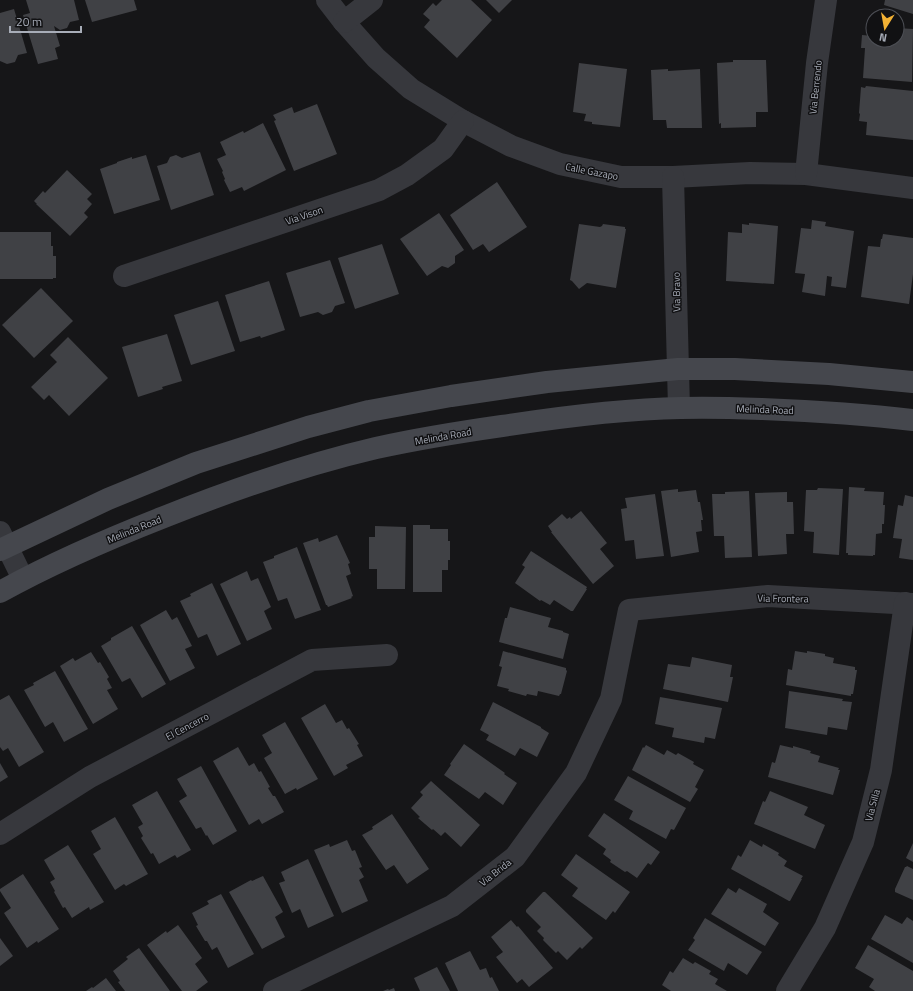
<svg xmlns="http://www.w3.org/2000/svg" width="913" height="991" font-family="'Titillium Web',sans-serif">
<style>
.building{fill:#404145}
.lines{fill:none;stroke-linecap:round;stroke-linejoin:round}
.minor{stroke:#37383d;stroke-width:22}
.secondary{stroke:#45474d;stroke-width:22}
.labels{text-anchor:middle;stroke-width:3;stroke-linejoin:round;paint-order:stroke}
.street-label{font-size:10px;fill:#a8adb8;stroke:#111113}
</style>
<rect width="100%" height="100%" fill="#161618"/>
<!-- building -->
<g class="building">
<polygon points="26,0 74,0 79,20 70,22 67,28 60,30 54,26 60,46 55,48 58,59 38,64 23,15 30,13"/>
<polygon points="85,0 134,0 137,10 92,22"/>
<polygon points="442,0 471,0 492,20 457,58 424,27 430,20 423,14 433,3 436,6"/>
<polygon points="486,0 512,0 499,13"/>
<polygon points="885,0 913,0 913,14 884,5"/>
<polygon points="14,9 27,53 18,55 15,62 7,64 0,61 0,13"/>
<polygon points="897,28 913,29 912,82 863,78 865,48 861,48 862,35 873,36 873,40 897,40"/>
<polygon points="733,60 766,60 768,112 756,112 756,127 721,128 721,123 719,124 717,63 733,62"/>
<polygon points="579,63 627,69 620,127 592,124 592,122 584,121 586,114 573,112"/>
<polygon points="668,69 668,71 700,69 702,128 667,128 666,120 653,120 651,70"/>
<polygon points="866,86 913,91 913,140 866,135 867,122 859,121 860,114 859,113 861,87 865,88"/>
<polygon points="317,104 337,154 294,171 274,121 276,120 273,115 292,107 294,113"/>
<polygon points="263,123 286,170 244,191 242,187 230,192 224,180 225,179 222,172 223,171 217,159 226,155 220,142 243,131 244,133"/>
<polygon points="200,152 214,195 171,210 157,166 167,163 170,157 176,155 182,158"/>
<polygon points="146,155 160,200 114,214 100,169 117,163 117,162 132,157 132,159"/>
<polygon points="67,170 92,194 87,199 92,204 84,213 88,217 70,236 36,204 37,204 34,201 43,191 45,193"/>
<polygon points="497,182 527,227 489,252 483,244 473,250 450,215"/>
<polygon points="439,213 464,250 455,256 455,263 448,268 442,266 427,276 400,239"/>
<polygon points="812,220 826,222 825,226 854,231 846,288 831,286 832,277 827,276 825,296 802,292 805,274 795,273 801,228 811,229"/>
<polygon points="749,223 778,226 774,284 726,281 728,232 742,233 742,224 749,225"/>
<polygon points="579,224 600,227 602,226 603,224 625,227 625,229 626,229 616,288 587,283 579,289 572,281 570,280"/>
<polygon points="0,232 51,232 51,246 53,246 53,256 56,256 56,278 53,278 53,279 0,279"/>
<polygon points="883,234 913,238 913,274 909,304 861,297 868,246 880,247 881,239 882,239"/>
<polygon points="382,244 399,294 355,309 338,258"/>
<polygon points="330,260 345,303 335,306 332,312 323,315 318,312 300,317 286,273"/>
<polygon points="269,281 285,330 261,338 260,336 240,342 225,295"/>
<polygon points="41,288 73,321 34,358 2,325"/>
<polygon points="218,301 235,351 191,365 174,315"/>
<polygon points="167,334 182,381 162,387 163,389 138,397 122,347"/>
<polygon points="68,337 108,378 69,416 49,395 44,400 31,387 57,362 50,355"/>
<polygon points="849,487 865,488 864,491 884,492 883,505 885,505 884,524 882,524 882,533 876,534 875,555 873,555 873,556 848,555 848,553 846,553"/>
<polygon points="818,488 843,489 839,555 813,553 814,532 804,531 806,490 817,490"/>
<polygon points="678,489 678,492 696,490 698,502 700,502 703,520 701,520 702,531 696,532 699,552 671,557 661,491"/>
<polygon points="749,491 752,557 725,558 724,536 714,536 712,494 725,494 725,492"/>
<polygon points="787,492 787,502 793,502 794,534 786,534 787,554 758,556 755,493"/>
<polygon points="655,494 664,556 636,559 634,540 625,541 621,509 627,508 625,498"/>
<polygon points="905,495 913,497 913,560 899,558 902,539 893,538 898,505 903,506"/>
<polygon points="581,511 607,543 600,549 614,566 593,584 551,532 552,532 548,526 562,514 567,519 570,517 571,519"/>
<polygon points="413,525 430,525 430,529 448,529 448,541 450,541 450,560 448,560 448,570 442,570 442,592 413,592"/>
<polygon points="375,526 406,527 405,589 377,589 377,569 369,569 369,537 375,537"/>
<polygon points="337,535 350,563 348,564 351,574 346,576 353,596 351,597 352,598 328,607 327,605 326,605 303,543 318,538 319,542"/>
<polygon points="297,547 321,610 295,619 287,598 278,601 263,562 274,558 274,556"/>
<polygon points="531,551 587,587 586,589 587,589 573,611 571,611 554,600 550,605 541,600 540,601 515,583 525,567 522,565"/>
<polygon points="247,571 251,581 258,578 271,607 264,611 272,629 247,641 220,584"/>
<polygon points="212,583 241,644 217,656 207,634 198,638 180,601 191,596 190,594"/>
<polygon points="510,607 551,618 548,627 563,631 563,632 569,634 563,659 499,642 505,618 507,618"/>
<polygon points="166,610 172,620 177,617 192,646 185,649 195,668 170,681 140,625"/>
<polygon points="132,626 166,684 142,698 130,678 122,682 101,646 111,640 111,638"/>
<polygon points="503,651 566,668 566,670 567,671 561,694 560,694 559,696 538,691 537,696 527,694 526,696 508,691 509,689 497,686 502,667 499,666"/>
<polygon points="795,651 807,653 807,651 825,654 825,656 834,658 833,663 855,667 855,670 857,670 853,694 851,694 851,696 786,685 788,669 792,670"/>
<polygon points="91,652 98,663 100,662 109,677 107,679 112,688 107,690 118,709 93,724 60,666 73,658 75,661"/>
<polygon points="692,657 732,665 730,677 733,677 728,702 663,689 668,664 690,667"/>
<polygon points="55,671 88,729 64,742 53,722 45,727 24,690 34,685 33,683"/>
<polygon points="789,691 843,699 842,701 852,702 847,730 828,727 827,735 785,728"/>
<polygon points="9,695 44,752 19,767 8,748 3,751 0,747 0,700"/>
<polygon points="660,697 722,708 715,739 705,737 704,743 672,737 674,728 655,724"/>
<polygon points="493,702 541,727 541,728 549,733 537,757 520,748 515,756 486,740 489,735 480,730"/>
<polygon points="325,704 336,723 342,720 347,729 349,728 359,744 357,745 363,756 346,765 348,768 334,776 301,718"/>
<polygon points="285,722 318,779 297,790 296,788 285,794 264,758 272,753 262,735"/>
<polygon points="464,744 505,773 504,774 517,783 503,805 485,792 479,799 444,775 451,765 450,764"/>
<polygon points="646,745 664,755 667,750 676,755 678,753 694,762 693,764 704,770 695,787 698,789 690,802 632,770 643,747 644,748"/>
<polygon points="780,745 793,748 793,746 811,751 810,753 820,756 818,762 839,768 838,770 840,770 833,795 768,777 772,762 775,763"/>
<polygon points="238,747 249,766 254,763 259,772 261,771 270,787 268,788 273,796 275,796 284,812 262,824 259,819 249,825 213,761"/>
<polygon points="0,763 8,777 0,782"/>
<polygon points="201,766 237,831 213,845 207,835 206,836 201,827 196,829 179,801 187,796 177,779"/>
<polygon points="628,776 686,808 674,830 671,829 666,839 629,819 633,811 614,800"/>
<polygon points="431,781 480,825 461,847 445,832 441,836 433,829 432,830 418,818 420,817 411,808 423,795 420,792"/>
<polygon points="157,791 191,850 177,858 175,855 159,864 153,853 151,854 141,838 143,836 138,827 143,824 132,805"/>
<polygon points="770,791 808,807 804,815 825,825 815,849 754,824 763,801 765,802"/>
<polygon points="604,813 660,852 651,865 648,863 637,878 627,871 625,872 610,862 611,860 603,854 606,849 588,836"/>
<polygon points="392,814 429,869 407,884 394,865 386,870 362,835 373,829 372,827"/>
<polygon points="115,817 148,874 126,886 124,884 115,890 93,854 101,849 91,831"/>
<polygon points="347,840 352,851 355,850 362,867 359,868 364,877 359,880 368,901 342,913 314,850 329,844 330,847"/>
<polygon points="750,840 762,847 763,844 779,853 778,855 787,861 784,866 803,876 801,879 802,879 790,901 789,901 731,869 738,855 741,857"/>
<polygon points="913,843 913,862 906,858"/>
<polygon points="68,845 104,902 90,910 89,907 72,918 65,907 63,908 54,892 55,891 50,882 55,879 44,860"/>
<polygon points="576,854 630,892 615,913 613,911 606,920 572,896 578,888 561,875"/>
<polygon points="308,859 334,916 308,928 300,909 292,913 279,883 285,881 281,872"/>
<polygon points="907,866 913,869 913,900 895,892 895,889 905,867 906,867"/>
<polygon points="23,874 59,929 38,943 37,941 27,948 4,913 11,908 0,891 0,889"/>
<polygon points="263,876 283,912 275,917 285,937 262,949 229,892 251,880 252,881"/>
<polygon points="728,888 736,893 739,888 767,904 763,912 779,923 765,946 711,914"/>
<polygon points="543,892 545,892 593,938 582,949 580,947 567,960 558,951 556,953 543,940 544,938 537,931 541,927 526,912 526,910"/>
<polygon points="221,894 254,954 228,968 217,947 212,950 207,941 205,941 196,926 198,925 192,913 209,904 207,901"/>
<polygon points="885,915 902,924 907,917 913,921 913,963 871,939"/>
<polygon points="705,918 762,952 747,975 728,963 724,971 688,950 695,940 693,938"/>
<polygon points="511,920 517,927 518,926 553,968 529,987 522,979 517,983 496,957 503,952 491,937"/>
<polygon points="178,925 202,958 195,964 208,982 196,991 182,991 147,945 166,931 167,933"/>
<polygon points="0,938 13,956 0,966"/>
<polygon points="868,945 913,971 913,991 875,991 869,987 874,979 855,968"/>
<polygon points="139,948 170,991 125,991 118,982 120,981 113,971 128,959 126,957"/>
<polygon points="470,951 480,970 486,968 490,978 492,977 499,991 458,991 445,963"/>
<polygon points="683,958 693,964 695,962 711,971 709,974 718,979 715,984 727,991 671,991 662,985 670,971 673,973"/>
<polygon points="437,967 450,991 420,991 414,978"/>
<polygon points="106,978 116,991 86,991 92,987 93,988"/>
<polygon points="394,988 395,991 383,991 388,989 389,990"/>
</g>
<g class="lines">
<!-- minor -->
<g class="minor">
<polyline points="327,0 344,22 376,58 411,89 463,121 511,146 560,164 621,177 673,177 750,173 806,174 913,188"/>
<polyline points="344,22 372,0"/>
<polyline points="806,174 817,63 826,0"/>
<polyline points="673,177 679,408"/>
<polyline points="124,276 379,190 407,175 443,149 463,121"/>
<polyline points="0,532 23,579"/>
<polyline points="0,834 90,777 312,660 387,655"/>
<polyline points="274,991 452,906 515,857 576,773 611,699 629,610 768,596 913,604"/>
<polyline points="787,991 825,928 863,842 881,770 905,603"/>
</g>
<!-- secondary -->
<g class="secondary">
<polyline points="0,550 108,499 196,463 308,427 369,411 451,396 547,382 678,369 735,369 829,374 913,382"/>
<path d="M0,592C52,563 108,539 164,517C232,490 303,465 376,448C417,439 460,432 502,426C561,417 621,409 681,408C708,407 735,408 762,409C812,411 863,414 913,420"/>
</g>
</g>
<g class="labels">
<!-- street labels -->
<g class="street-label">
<text transform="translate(815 87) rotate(-84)" y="4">Via Berrendo</text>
<text transform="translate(592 171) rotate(11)" y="4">Calle Gazapo</text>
<text transform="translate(304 215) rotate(-19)" y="4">Via Vison</text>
<text transform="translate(676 292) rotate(-91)" y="4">Via Bravo</text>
<text transform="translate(765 409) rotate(2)" y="4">Melinda Road</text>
<text transform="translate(443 436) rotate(-10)" y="4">Melinda Road</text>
<text transform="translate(134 529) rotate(-22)" y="4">Melinda Road</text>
<text transform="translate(783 598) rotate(1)" y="4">Via Frontera</text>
<text transform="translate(187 726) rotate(-28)" y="4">El Cencerro</text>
<text transform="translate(872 805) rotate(-75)" y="4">Via Silla</text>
<text transform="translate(495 872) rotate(-38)" y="4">Via Brida</text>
</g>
</g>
<!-- north arrow -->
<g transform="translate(885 28) rotate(191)"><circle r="19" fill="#111113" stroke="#4d4f55"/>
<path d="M0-3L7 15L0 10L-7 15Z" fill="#f2b134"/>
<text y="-6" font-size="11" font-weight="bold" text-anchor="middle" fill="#a8adb8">N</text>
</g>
<!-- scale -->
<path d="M10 26v6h71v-6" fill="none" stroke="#a8adb8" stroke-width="2"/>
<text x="16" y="26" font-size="12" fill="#a8adb8" stroke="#111113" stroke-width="3" paint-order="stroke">20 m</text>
</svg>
